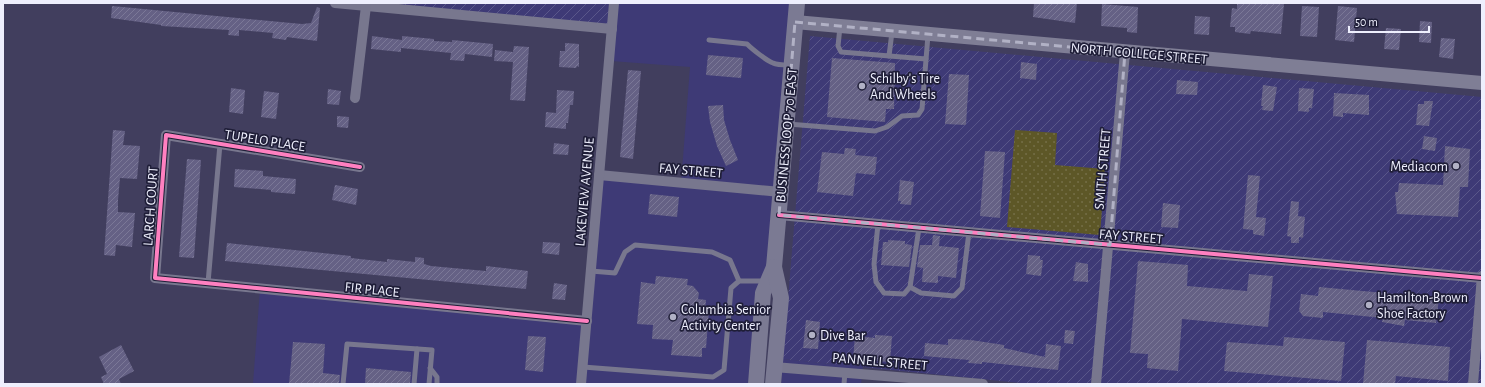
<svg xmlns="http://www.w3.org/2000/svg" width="1485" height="387" font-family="'Alegreya Sans',sans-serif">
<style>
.built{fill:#3e3a76}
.industrial{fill:url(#industrial-furrows)}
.grass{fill:url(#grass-dots)}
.building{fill:url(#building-hatch)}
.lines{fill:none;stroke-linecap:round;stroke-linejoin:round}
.service{stroke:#78778e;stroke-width:5}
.minor{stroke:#78778e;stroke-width:10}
.secondary{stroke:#7f7e95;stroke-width:14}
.primary{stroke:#7b7a93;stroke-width:16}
.cycleway-casing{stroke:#1f1e38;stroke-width:6}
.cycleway{stroke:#ff80c0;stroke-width:4}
.marked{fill:none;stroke:#b1b1c5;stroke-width:3;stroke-dasharray:8 5;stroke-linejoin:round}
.poi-dot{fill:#b1b1c5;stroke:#1f1e38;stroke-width:1.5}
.labels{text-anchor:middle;stroke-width:3.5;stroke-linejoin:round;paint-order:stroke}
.street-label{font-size:14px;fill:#eeeffd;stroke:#1f1e38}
.poi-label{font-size:14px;fill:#eeeffd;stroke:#1f1e38;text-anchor:start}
</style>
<defs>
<pattern id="industrial-furrows" width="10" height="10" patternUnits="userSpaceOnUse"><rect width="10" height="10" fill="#3e3a76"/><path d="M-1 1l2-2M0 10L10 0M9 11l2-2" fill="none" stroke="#5a578a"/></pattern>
<pattern id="grass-dots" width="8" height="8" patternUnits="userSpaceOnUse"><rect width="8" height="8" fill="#5d5727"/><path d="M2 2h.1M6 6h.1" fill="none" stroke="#756f47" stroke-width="1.8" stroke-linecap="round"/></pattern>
<pattern id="building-hatch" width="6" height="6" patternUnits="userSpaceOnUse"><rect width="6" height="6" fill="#656185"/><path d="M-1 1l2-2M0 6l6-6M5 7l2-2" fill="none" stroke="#7b7897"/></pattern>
</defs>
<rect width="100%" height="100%" fill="#413e5e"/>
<!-- built -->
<g class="built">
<polygon points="616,3 795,3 762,384 253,384 260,289 588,321 600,177 681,184 690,67 611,61"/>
<polygon points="783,359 863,367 861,384 781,384"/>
</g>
<!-- industrial -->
<g class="industrial">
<polygon points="385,3 613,3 611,27"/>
<polygon points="810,36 1482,97 1482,384 1030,384 783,359"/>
</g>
<!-- grass -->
<polygon class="grass" points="1015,130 1057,133 1055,165 1105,169 1100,235 1007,227"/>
<!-- building -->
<g class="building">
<polygon points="1034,3 1077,3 1075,23 1033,17"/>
<polygon points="1237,3 1284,4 1281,34 1251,31 1250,34 1235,32 1235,27 1230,27 1232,8 1237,9"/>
<polygon points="1102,4 1138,7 1137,33 1127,32 1127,28 1101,26"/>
<polygon points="112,6 302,24 311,23 317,7 320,8 317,41 287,37 286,40 272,38 273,33 239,30 239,36 228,35 229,30 161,26 161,25 111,18"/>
<polygon points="1302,6 1319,7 1317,37 1300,36"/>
<polygon points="1338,6 1357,8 1354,42 1335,40"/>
<polygon points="1195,16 1210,17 1209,35 1194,34"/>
<polygon points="1420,21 1432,22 1431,43 1419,42"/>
<polygon points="1386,28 1401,29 1399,50 1384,49"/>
<polygon points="372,36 402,40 402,36 434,39 434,41 452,42 452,40 493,44 492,57 465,54 464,61 450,60 451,53 401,48 401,52 371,49"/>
<polygon points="1441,38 1455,39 1453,59 1439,57"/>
<polygon points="565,43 579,44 579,67 577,66 576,68 559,67 560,51 565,51"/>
<polygon points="514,46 529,47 525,101 510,100 513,62 494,61 495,50 513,52"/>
<polygon points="708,55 743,58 741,78 706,75"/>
<polygon points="832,58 895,63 894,109 886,109 885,122 827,117"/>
<polygon points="1021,62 1037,64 1036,80 1020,78"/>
<polygon points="628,70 641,71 633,159 620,157"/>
<polygon points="949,74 969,75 966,125 945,124"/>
<polygon points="1177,80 1198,82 1197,95 1176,94"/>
<polygon points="1263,85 1277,87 1273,111 1262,110 1263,106 1261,106"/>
<polygon points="231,88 245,90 243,114 229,112"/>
<polygon points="1299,88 1314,89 1312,108 1309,108 1309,112 1298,111"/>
<polygon points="328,89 341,91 339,105 327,104"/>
<polygon points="557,90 574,91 573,105 570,105 568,123 566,123 566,129 545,127 546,112 556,113"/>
<polygon points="264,91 279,93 276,119 261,117"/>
<polygon points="1334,93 1369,95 1369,115 1343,113 1343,117 1333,116"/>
<polygon points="1424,101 1433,101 1429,126 1416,125 1418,104 1424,104"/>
<polygon points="723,105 724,120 730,140 738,160 726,166 717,146 710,122 708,106"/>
<polygon points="337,116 349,117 348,128 337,127"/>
<polygon points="113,130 125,131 123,145 140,146 137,179 120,178 118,200 118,212 135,213 132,247 116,245 115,256 104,255"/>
<polygon points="1424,136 1437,138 1435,151 1422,149"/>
<polygon points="554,143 569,145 568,155 553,154"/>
<polygon points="1445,146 1470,149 1468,187 1460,187 1458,217 1397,214 1395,192 1398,192 1399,183 1443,185"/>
<polygon points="845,148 856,149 855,155 877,157 875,175 856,173 853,196 817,192 822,152 844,154"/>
<polygon points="985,151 1005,152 1000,218 980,216"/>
<polygon points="187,159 201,160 194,258 179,257"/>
<polygon points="235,169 263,171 263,176 296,179 295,194 271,192 271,190 234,187"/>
<polygon points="1248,175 1260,176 1256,217 1266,218 1264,236 1253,234 1253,230 1243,229"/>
<polygon points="900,180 914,182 911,205 900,204 901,201 898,201"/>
<polygon points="335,185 358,189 356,205 332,200"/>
<polygon points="650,194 679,197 677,217 648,214"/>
<polygon points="1291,201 1299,202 1298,216 1305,217 1303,238 1299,237 1299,243 1291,243 1291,237 1287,236"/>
<polygon points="1163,203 1180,205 1178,228 1161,227"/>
<polygon points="933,235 940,236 939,246 959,248 956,278 938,276 938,283 922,282 923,268 917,267 920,245 932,245"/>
<polygon points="888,240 905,241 905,244 912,245 909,267 881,265 883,242 888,242"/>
<polygon points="543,242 560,243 559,255 542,253"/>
<polygon points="227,243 351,256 351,258 387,262 387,259 415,262 415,257 424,258 424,264 431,266 486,271 486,266 528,271 526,289 225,261"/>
<polygon points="1028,255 1040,256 1040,260 1043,260 1041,276 1026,274"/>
<polygon points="1138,261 1188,265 1187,286 1247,291 1249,274 1273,276 1268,327 1182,319 1178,371 1147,368 1148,354 1130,353"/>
<polygon points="1076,262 1088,264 1088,282 1073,281"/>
<polygon points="656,276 688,279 687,285 693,286 699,293 698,299 706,300 705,310 709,310 706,348 702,348 702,357 671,355 673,340 652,339 653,325 637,324 641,282 655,284"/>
<polygon points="554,283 567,285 565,300 552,299"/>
<polygon points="1319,287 1439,298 1436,323 1405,320 1404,326 1382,322 1383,318 1323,312 1323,318 1303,316 1299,311 1301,294 1318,296"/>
<polygon points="806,320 820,322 818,349 803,348"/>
<polygon points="1065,330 1075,331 1073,344 1064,343"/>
<polygon points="875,335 892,336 890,362 853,360 855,336 875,338"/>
<polygon points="528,336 546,337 543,372 525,370"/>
<polygon points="1284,337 1345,342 1341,381 1224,371 1227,342 1283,346"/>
<polygon points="948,339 971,340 1004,345 1004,348 1045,357 1046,344 1061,346 1058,370 982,362 982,364 968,363 969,360 924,356 925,343 948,345"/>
<polygon points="1367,340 1450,347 1448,381 1396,376 1395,384 1363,384"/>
<polygon points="293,342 325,344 323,373 340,375 339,384 289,384"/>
<polygon points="121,345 134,371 119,379 121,384 104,384 101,377 107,374 99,357"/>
<polygon points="366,368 411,372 410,384 365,384"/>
</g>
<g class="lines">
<!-- service -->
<g class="service">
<polyline points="840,27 838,46 841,52 926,59"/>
<path d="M709,40L747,44C752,49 767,61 773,63C777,65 784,65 789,65"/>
<polyline points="889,56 892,32"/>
<polyline points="788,124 875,131 887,127 902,116 918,115 922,109 928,35"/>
<polyline points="878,224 874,264 876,282 884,293 904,294 910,287 919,228"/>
<polyline points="591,271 615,273 625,252 635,245 712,252 730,260 739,281"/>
<polyline points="208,283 220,144"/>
<polyline points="910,287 921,293 954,296 962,288 969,232"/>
<polyline points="583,367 713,377 724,370 731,288 739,281 765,281"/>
<polyline points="430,368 437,377 437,384"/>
<polyline points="343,384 347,344 432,350 429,384"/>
<polyline points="414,384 417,349"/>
<polyline points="844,384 845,372"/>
</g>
<!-- minor -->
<g class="minor">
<polyline points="335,3 612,29"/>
<polyline points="355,98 366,6"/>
<polyline points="360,167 166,135 155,278 587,321"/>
<polyline points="599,175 781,192"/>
<polyline points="779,215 1482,278"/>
<polyline points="774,367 983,384"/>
<polyline points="581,384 614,3"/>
<polyline points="1096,384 1125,52"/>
<polyline points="1473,384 1482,276"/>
</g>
<!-- secondary -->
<polyline class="secondary" points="795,22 1482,83"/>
<!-- primary -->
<g class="primary">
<polyline points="756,384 763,293 774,267 797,3"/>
<polyline points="773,384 781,298 774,267"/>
</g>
<defs>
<g id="cycleway">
<polyline points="360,167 166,135 155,278 587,321"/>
<polyline points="779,215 1482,278"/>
</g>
</defs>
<!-- cycleway casing -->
<use href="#cycleway" class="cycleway-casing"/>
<!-- cycleway -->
<use href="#cycleway" class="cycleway"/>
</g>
<!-- marked area -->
<path class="marked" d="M795,22L1125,52L1110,245L779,215Z"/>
<!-- markers -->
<g class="poi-dot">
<circle cx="862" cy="86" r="4"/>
<circle cx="1456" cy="166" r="4"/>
<circle cx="1369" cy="305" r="4"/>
<circle cx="673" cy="317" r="4"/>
<circle cx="812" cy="335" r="4"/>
</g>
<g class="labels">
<!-- street labels -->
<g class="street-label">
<text transform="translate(1139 53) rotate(5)" y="5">NORTH COLLEGE STREET</text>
<text transform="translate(786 135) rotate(-85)" y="5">BUSINESS LOOP 70 EAST</text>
<text transform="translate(265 140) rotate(9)" y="5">TUPELO PLACE</text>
<text transform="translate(1102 169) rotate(-85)" y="5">SMITH STREET</text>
<text transform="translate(691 170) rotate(5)" y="5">FAY STREET</text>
<text transform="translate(584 192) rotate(-85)" y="5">LAKEVIEW AVENUE</text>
<text transform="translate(150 206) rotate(-86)" y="5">LARCH COURT</text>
<text transform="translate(1131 236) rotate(5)" y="5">FAY STREET</text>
<text transform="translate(372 289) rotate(6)" y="5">FIR PLACE</text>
<text transform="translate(880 361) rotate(5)" y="5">PANNELL STREET</text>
</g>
<!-- poi labels -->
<g class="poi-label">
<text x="870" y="83">Schilby's Tire<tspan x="870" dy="16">And Wheels</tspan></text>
<text x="1448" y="171" text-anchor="end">Mediacom</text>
<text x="1377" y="302">Hamilton-Brown<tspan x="1377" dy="16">Shoe Factory</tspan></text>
<text x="681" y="314">Columbia Senior<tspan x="681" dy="16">Activity Center</tspan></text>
<text x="820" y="340">Dive Bar</text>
</g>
</g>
<!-- border -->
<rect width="1485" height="387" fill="none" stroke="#eeeffd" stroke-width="8"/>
<!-- scale -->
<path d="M1349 26v6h80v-6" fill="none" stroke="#eeeffd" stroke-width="2"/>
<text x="1355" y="26" font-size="12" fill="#eeeffd" stroke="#1f1e38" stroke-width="3" paint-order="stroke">50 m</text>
</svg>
